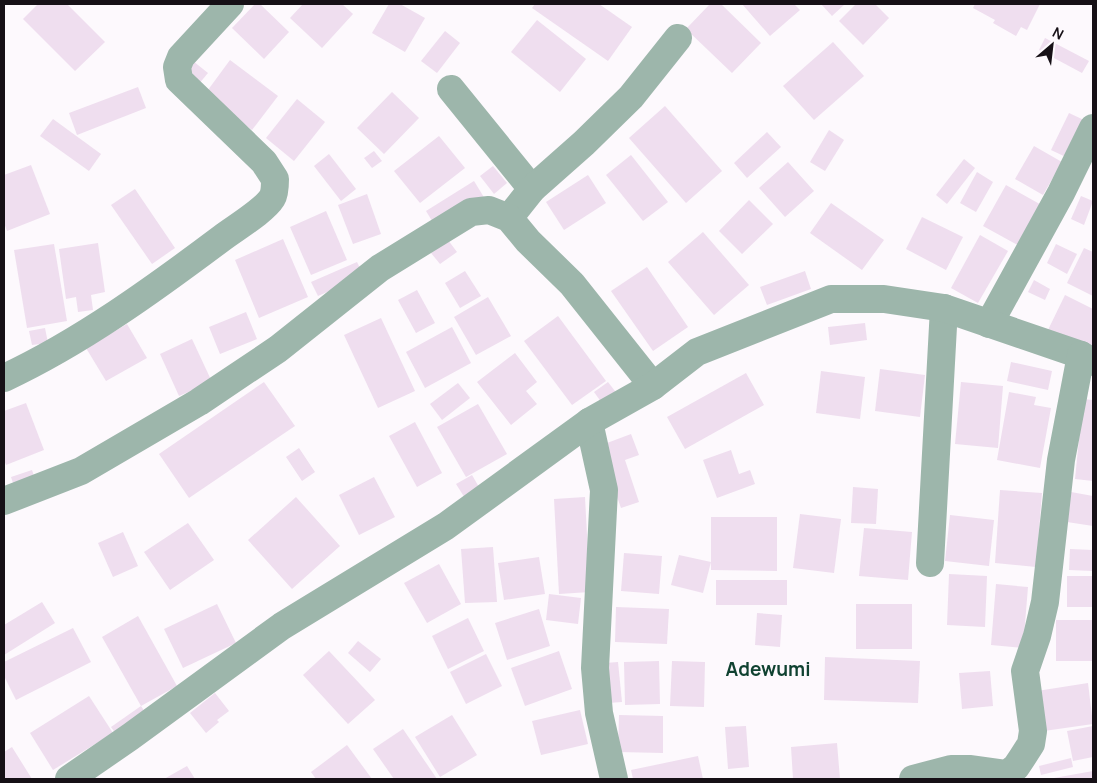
<svg xmlns="http://www.w3.org/2000/svg" width="1097" height="783" font-family="Manrope,sans-serif">
<style>
.building{fill:#efdeef}
.lines{fill:none;stroke-linecap:round;stroke-linejoin:round}
.minor{stroke:#9db6ab;stroke-width:28}
.labels{text-anchor:middle;stroke-width:4;stroke-linejoin:round;paint-order:stroke}
.quarter-label{font-size:19px;font-weight:bold;fill:#104231;stroke:#fdf9fd}
</style>
<rect width="100%" height="100%" fill="#fdf9fd"/>
<!-- building -->
<g class="building">
<polygon points="38,4 67,4 105,42 75,71 23,19"/>
<polygon points="255,4 260,4 289,32 264,59 232,28"/>
<polygon points="303,4 342,4 353,14 322,48 290,18"/>
<polygon points="389,4 400,4 425,18 405,52 372,33"/>
<polygon points="535,4 599,4 632,27 608,61 532,8"/>
<polygon points="710,4 721,4 761,43 732,73 686,29"/>
<polygon points="742,4 794,4 800,10 770,36"/>
<polygon points="821,4 845,4 832,16"/>
<polygon points="856,4 875,4 889,18 863,45 839,21"/>
<polygon points="975,4 1040,4 1027,30 1021,27 1016,36 993,23 995,20 973,8"/>
<polygon points="537,20 586,59 560,92 511,52"/>
<polygon points="445,31 460,43 437,73 421,61"/>
<polygon points="1045,38 1089,61 1082,73 1039,50"/>
<polygon points="833,42 864,76 814,120 783,86"/>
<polygon points="230,60 278,96 252,130 205,94"/>
<polygon points="193,61 208,73 198,85 183,73"/>
<polygon points="138,87 146,108 77,135 69,113"/>
<polygon points="392,92 419,118 384,154 357,128"/>
<polygon points="297,99 325,122 294,161 266,138"/>
<polygon points="665,106 722,171 686,203 629,138"/>
<polygon points="1069,113 1086,121 1068,158 1051,150"/>
<polygon points="53,119 101,154 89,171 40,136"/>
<polygon points="829,130 844,140 825,171 810,162"/>
<polygon points="767,132 781,147 747,178 734,163"/>
<polygon points="439,136 465,168 420,203 394,171"/>
<polygon points="1034,146 1062,162 1043,195 1015,179"/>
<polygon points="374,151 382,161 372,168 364,158"/>
<polygon points="329,154 356,189 341,201 314,166"/>
<polygon points="631,155 668,202 643,221 606,175"/>
<polygon points="964,159 975,168 947,204 936,195"/>
<polygon points="788,162 814,191 785,217 759,188"/>
<polygon points="31,165 50,214 7,231 4,223 4,175"/>
<polygon points="493,166 507,183 494,194 480,176"/>
<polygon points="977,172 993,182 976,212 960,203"/>
<polygon points="588,175 606,203 564,230 546,202"/>
<polygon points="474,181 485,199 437,229 426,211"/>
<polygon points="1006,185 1045,207 1023,248 983,226"/>
<polygon points="135,189 175,248 152,264 111,205"/>
<polygon points="367,194 381,234 353,244 338,205"/>
<polygon points="1081,196 1093,201 1084,225 1071,219"/>
<polygon points="749,200 773,224 742,254 719,231"/>
<polygon points="831,203 884,240 862,270 810,233"/>
<polygon points="326,211 347,260 311,275 290,227"/>
<polygon points="922,217 963,237 946,270 906,249"/>
<polygon points="703,232 749,285 714,315 668,262"/>
<polygon points="980,235 1008,251 978,303 951,288"/>
<polygon points="283,239 308,297 259,318 235,260"/>
<polygon points="448,240 457,252 440,264 431,253"/>
<polygon points="98,243 105,292 91,295 93,310 78,312 76,297 66,299 59,249"/>
<polygon points="54,244 67,321 27,328 14,250"/>
<polygon points="1056,244 1077,254 1067,274 1047,263"/>
<polygon points="1084,248 1093,252 1093,296 1067,283"/>
<polygon points="357,262 364,276 318,296 311,282"/>
<polygon points="647,267 688,327 653,351 611,291"/>
<polygon points="465,271 481,296 460,308 445,283"/>
<polygon points="805,271 811,289 767,305 760,287"/>
<polygon points="1034,280 1050,289 1045,300 1028,292"/>
<polygon points="417,290 435,323 416,333 398,300"/>
<polygon points="1065,295 1093,309 1093,355 1047,332"/>
<polygon points="488,297 511,336 476,355 454,317"/>
<polygon points="246,312 257,339 220,354 209,327"/>
<polygon points="558,316 606,381 572,405 524,341"/>
<polygon points="381,318 415,391 378,408 344,335"/>
<polygon points="865,323 867,340 830,345 828,327"/>
<polygon points="127,324 147,358 106,381 86,348"/>
<polygon points="452,327 471,363 425,388 406,352"/>
<polygon points="45,328 48,343 32,345 29,331"/>
<polygon points="192,339 212,382 179,396 160,354"/>
<polygon points="515,353 537,382 526,391 537,404 511,425 477,382"/>
<polygon points="1011,362 1052,371 1048,390 1007,381"/>
<polygon points="880,369 925,375 920,417 875,411"/>
<polygon points="821,371 865,377 860,419 816,413"/>
<polygon points="746,373 764,405 685,449 667,417"/>
<polygon points="264,382 295,426 189,498 159,454"/>
<polygon points="608,382 618,395 604,406 594,392"/>
<polygon points="961,382 1003,386 998,448 955,444"/>
<polygon points="458,383 470,398 442,420 430,404"/>
<polygon points="1009,392 1036,397 1034,405 1051,408 1040,468 997,460"/>
<polygon points="1083,399 1093,400 1093,481 1075,479"/>
<polygon points="26,403 44,450 6,465 4,460 4,411"/>
<polygon points="478,404 507,454 466,477 437,427"/>
<polygon points="415,422 442,473 417,487 389,436"/>
<polygon points="631,434 639,455 625,460 639,502 621,508 599,446"/>
<polygon points="299,448 315,472 302,481 286,457"/>
<polygon points="731,450 739,474 750,470 755,484 717,498 703,460"/>
<polygon points="32,470 36,482 15,489 11,477"/>
<polygon points="472,475 483,494 468,503 456,484"/>
<polygon points="374,477 395,517 359,535 339,495"/>
<polygon points="853,487 878,489 876,524 851,523"/>
<polygon points="1000,490 1042,493 1036,567 995,563"/>
<polygon points="1071,492 1093,496 1093,526 1067,522"/>
<polygon points="296,497 340,546 292,589 248,540"/>
<polygon points="585,497 590,592 559,594 554,499"/>
<polygon points="800,514 841,519 834,573 793,568"/>
<polygon points="950,515 994,520 989,566 945,561"/>
<polygon points="711,517 777,517 777,571 711,570"/>
<polygon points="188,523 214,560 170,590 144,552"/>
<polygon points="864,528 912,532 908,580 859,576"/>
<polygon points="123,532 138,566 113,577 98,543"/>
<polygon points="493,547 497,602 465,603 461,549"/>
<polygon points="1070,549 1093,550 1093,571 1069,570"/>
<polygon points="624,553 662,556 659,594 621,591"/>
<polygon points="679,555 711,562 703,593 671,585"/>
<polygon points="539,557 545,594 504,600 498,563"/>
<polygon points="439,564 461,604 427,623 404,583"/>
<polygon points="949,574 987,576 985,627 947,625"/>
<rect x="1067" y="576" width="26" height="31"/>
<rect x="716" y="580" width="71" height="25"/>
<polygon points="996,584 1028,587 1023,648 991,645"/>
<polygon points="549,594 581,598 578,624 546,620"/>
<polygon points="42,602 55,623 4,655 4,625"/>
<polygon points="217,604 236,643 183,668 164,629"/>
<rect x="856" y="604" width="56" height="45"/>
<polygon points="616,607 669,609 667,644 615,642"/>
<polygon points="539,609 550,646 507,660 495,623"/>
<polygon points="757,613 782,615 780,647 755,645"/>
<polygon points="138,616 177,686 141,706 102,637"/>
<polygon points="468,618 484,651 448,669 432,636"/>
<rect x="1056" y="620" width="37" height="41"/>
<polygon points="73,628 91,662 16,700 4,676 4,662"/>
<polygon points="358,641 381,659 370,672 348,653"/>
<polygon points="329,651 375,700 348,724 303,675"/>
<polygon points="559,651 572,689 525,706 511,668"/>
<polygon points="486,654 502,686 466,704 450,672"/>
<polygon points="825,657 920,661 918,703 824,700"/>
<polygon points="659,661 660,704 625,705 624,662"/>
<polygon points="672,661 705,662 704,707 670,706"/>
<polygon points="618,662 622,702 608,703 605,663"/>
<polygon points="990,671 993,706 962,709 959,673"/>
<polygon points="1088,683 1093,724 1044,731 1037,691"/>
<polygon points="215,693 229,711 217,720 219,722 206,733 190,713"/>
<polygon points="89,696 113,733 53,770 30,733"/>
<polygon points="141,706 151,721 121,741 111,727"/>
<polygon points="580,710 588,744 541,755 532,721"/>
<polygon points="452,715 477,755 440,777 415,737"/>
<polygon points="619,715 663,716 663,753 618,752"/>
<polygon points="746,726 749,767 728,769 725,727"/>
<polygon points="1093,726 1093,757 1073,761 1067,731"/>
<polygon points="403,729 437,779 394,779 373,749"/>
<polygon points="837,743 840,779 793,779 791,747"/>
<polygon points="347,745 372,779 316,779 311,772"/>
<polygon points="12,747 32,779 4,779 4,752"/>
<polygon points="698,756 703,779 633,779 631,770"/>
<polygon points="1071,758 1073,767 1041,775 1039,766"/>
<polygon points="187,766 195,779 164,779"/>
<polygon points="1093,771 1093,779 1054,779 1054,778"/>
</g>
<g class="lines">
<!-- minor -->
<g class="minor">
<polyline points="451,89 532,189"/>
<polyline points="509,218 532,189 584,143 631,97 678,38"/>
<polyline points="989,324 1061,193 1093,128"/>
<path d="M4,378C81,342 154,289 222,238C235,228 264,211 272,198C275,193 275,184 275,179L264,162L179,80L177,67L181,57L230,4"/>
<polyline points="589,422 604,490 595,668 599,713 614,779"/>
<polyline points="4,501 81,471 199,402 278,349 380,268 471,212 489,210 509,218 528,241 572,284 653,386"/>
<polyline points="930,563 944,308"/>
<polyline points="69,779 130,737 282,626 446,526 589,422 653,386 697,352 831,299 884,299 944,308 1081,355 1093,362"/>
<polyline points="913,779 951,769 971,769 1007,774 1016,767 1022,758 1031,744 1033,731 1025,671 1037,636 1045,602 1061,460 1081,355"/>
</g>
</g>
<g class="labels">
<!-- quarter labels -->
<g class="quarter-label">
<text x="768" y="676">Adewumi</text>
</g>
</g>
<!-- border -->
<rect width="1097" height="783" fill="none" stroke="#161016" stroke-width="10"/>
<!-- north arrow -->
<g transform="translate(1052 45) rotate(28)" stroke="#fdf9fd" stroke-width="4" paint-order="stroke">
<path d="M0-4L9 19L0 12L-9 19Z" fill="#161016"/>
<text y="-8" font-size="14" font-weight="bold" text-anchor="middle" fill="#161016">N</text>
</g>
</svg>
